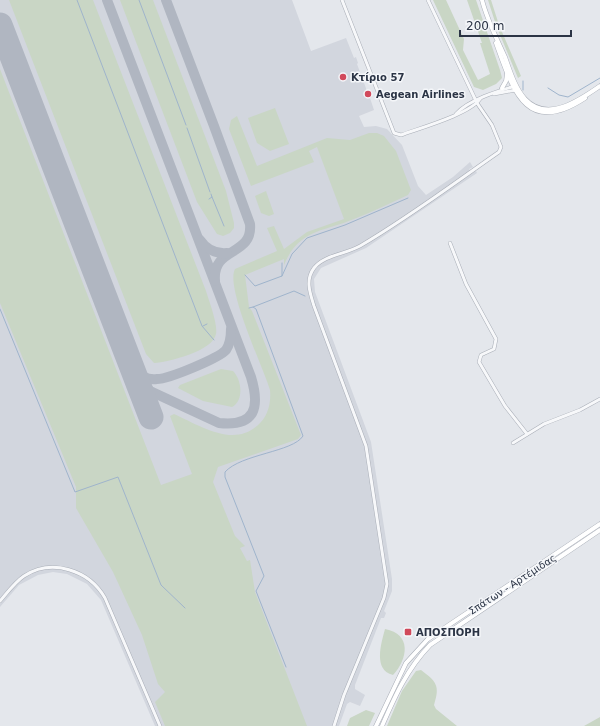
<svg xmlns="http://www.w3.org/2000/svg" width="600" height="726" font-family="'DejaVu Sans',sans-serif">
<style>
.built{fill:#d2d6de}
.green{fill:#c9d6c5}
.lines{fill:none;stroke-linecap:round;stroke-linejoin:round}
.stream{stroke:#9fb4cc;stroke-width:1}
.taxiway{stroke:#b0b6c1;stroke-width:10}
.runway{stroke:#b0b6c1;stroke-width:25}
.street-casing{stroke:#a9aeb7;stroke-width:4}
.secondary-casing{stroke:#a9aeb7;stroke-width:5}
.street{stroke:#f7f8fa;stroke-width:3}
.secondary{stroke:#fff;stroke-width:4}
.poi-dot{fill:#d1495b;stroke:#f4f6f9;stroke-width:1.5}
.labels{text-anchor:middle;stroke-width:3;stroke-linejoin:round;paint-order:stroke}
.poi-label{font-size:10px;font-weight:bold;fill:#2b3445;stroke:#f4f6f9;text-anchor:start}
.street-label{font-size:10px;fill:#2b3445;stroke:#f4f6f9}
</style>
<rect width="100%" height="100%" fill="#e4e7ec"/>
<!-- built -->
<polygon class="built" points="0,0 292,0 311,51 346,38 354,58 356,57 358,63 357,64 367,91 369,91 372,97 370,98 374,110 359,116 364,127 376,126 387,129 402,145 418,186 426,195 453,177 470,162 473,167 469,169 472,173 476,171 477,173 366,248 321,268 314,279 315,292 371,442 392,579 392,591 384,611 386,613 384,618 381,618 355,685 355,689 365,695 360,706 350,702 347,704 339,726 155,726 101,600 87,584 67,574 53,572 38,575 19,585 0,607"/>
<!-- green -->
<g class="green">
<path d="M9,0H93L206,291C209,301 218,324 216,334C213,351 169,362 154,363L146,354Z"/>
<polygon points="120,0 153,0 226,191 234,223 234,228 230,233 223,236 217,234 197,202"/>
<polygon points="433,0 446,0 464,39 463,50 478,80 490,74 480,43 482,43 467,0 476,0 500,70 502,78 496,84 483,90 474,87"/>
<polygon points="488,0 491,0 499,25 521,76 518,78 496,25"/>
<path d="M0,69L161,485L192,474L170,416L174,414C201,426 236,450 261,422C269,413 271,401 270,390C263,367 225,287 235,269L277,251L267,228L274,226L284,249L307,232L344,219L317,147L309,151L314,162L251,186L229,129L231,120L237,116L257,166L327,138L350,140L369,133H377L384,136L396,151L411,190L408,195C390,203 372,212 354,219C323,232 299,229 284,265V259L245,275L249,307L252,311L301,435L298,439L218,467L213,482L235,536L245,546L240,548L247,561L250,560L255,592L307,726H165L155,702L165,692L158,684L142,635L113,572L76,508V487L0,303Z"/>
<polygon points="275,108 289,144 270,151 257,143 248,118"/>
<polygon points="266,191 274,214 269,216 261,213 255,196"/>
<path d="M221,369L233,371C242,380 244,401 232,407L203,401L178,388L180,385Z"/>
<path d="M385,629C412,634 408,659 393,675C373,670 381,644 385,629Z"/>
<path d="M421,670C437,682 440,686 434,705L436,709L457,726H387L402,691L416,671Z"/>
<polygon points="366,710 375,713 369,726 347,726 350,718"/>
<polygon points="600,717 600,726 584,726"/>
</g>
<g class="lines">
<!-- stream -->
<g class="stream">
<polyline points="77,0 202,326 214,340"/>
<polyline points="139,0 186,125"/>
<polyline points="523,81 523,90"/>
<polyline points="548,88 559,95 568,97 600,78"/>
<polyline points="187,128 210,192"/>
<polyline points="212,197 224,226"/>
<polyline points="209,199 212,197 211,194"/>
<polyline points="245,275 255,286 282,276 282,263"/>
<polyline points="282,276 292,254 307,238 345,225 408,198"/>
<polyline points="253,307 294,291 305,296"/>
<path d="M249,308L253,307L256,309L303,436C293,452 241,454 225,472V477L264,576L256,591L286,667"/>
<polyline points="0,309 75,492 118,477 161,585 185,608"/>
<polyline points="203,326 207,324"/>
</g>
<!-- taxiway -->
<g class="taxiway">
<path d="M107,0L251,377C260,407 256,427 219,423L150,391L140,381L131,365"/>
<path d="M166,0L214,126L250,224C253,257 212,246 215,281"/>
<path d="M200,240C206,249 216,254 227,253"/>
<path d="M135,370C141,377 149,380 157,379C169,379 219,358 226,350C230,344 231,337 231,329"/>
</g>
<!-- runway -->
<polyline class="runway" points="0,25 151,417"/>
<defs>
<g id="street">
<path d="M342,0L394,133L401,135C420,128 470,114 480,99"/>
<polyline points="494,94 516,90"/>
<path d="M456,114C468,100 498,91 515,86"/>
<polyline points="450,243 466,284 496,339 494,349 481,355 479,362 505,406 527,434"/>
<polyline points="513,443 544,424 580,410 600,399"/>
<path d="M0,601C7,593 15,582 24,576C52,558 89,570 105,598L160,726"/>
<path d="M334,726L344,695L384,598L387,584L366,446L314,306C310,293 305,280 314,268C324,255 346,254 360,246C408,218 453,184 499,152L501,147L492,125L477,103L428,0"/>
</g>
<g id="secondary">
<path d="M482,0C487,20 497,39 505,57C510,71 515,88 525,99C547,123 580,100 600,86"/>
<path d="M496,43C513,90 526,137 585,98"/>
<polyline points="502,88 506,81 507,74"/>
<polyline points="376,726 406,663 428,639 600,524"/>
<path d="M382,726C395,696 407,669 430,645L600,530"/>
</g>
</defs>
<!-- street casing -->
<use href="#street" class="street-casing"/>
<!-- secondary casing -->
<use href="#secondary" class="secondary-casing"/>
<!-- street -->
<use href="#street" class="street"/>
<!-- secondary -->
<use href="#secondary" class="secondary"/>
</g>
<!-- markers -->
<g class="poi-dot">
<circle cx="343" cy="77" r="4"/>
<circle cx="368" cy="94" r="4"/>
<rect x="404" y="628" width="8" height="8" rx="2"/>
</g>
<g class="labels">
<!-- poi labels -->
<g class="poi-label">
<text x="351" y="81">Κτίριο 57</text>
<text x="376" y="98">Aegean Airlines</text>
<text x="416" y="636">ΑΠΟΣΠΟΡΗ</text>
</g>
<!-- street labels -->
<g class="street-label">
<text transform="translate(512 584) rotate(-33)" y="4">Σπάτων - Αρτέμιδας</text>
</g>
</g>
<!-- scale -->
<path d="M460 30v6h111v-6" fill="none" stroke="#2b3445" stroke-width="2"/>
<text x="466" y="30" font-size="12" fill="#2b3445" stroke="#f4f6f9" stroke-width="3" paint-order="stroke">200 m</text>
</svg>
